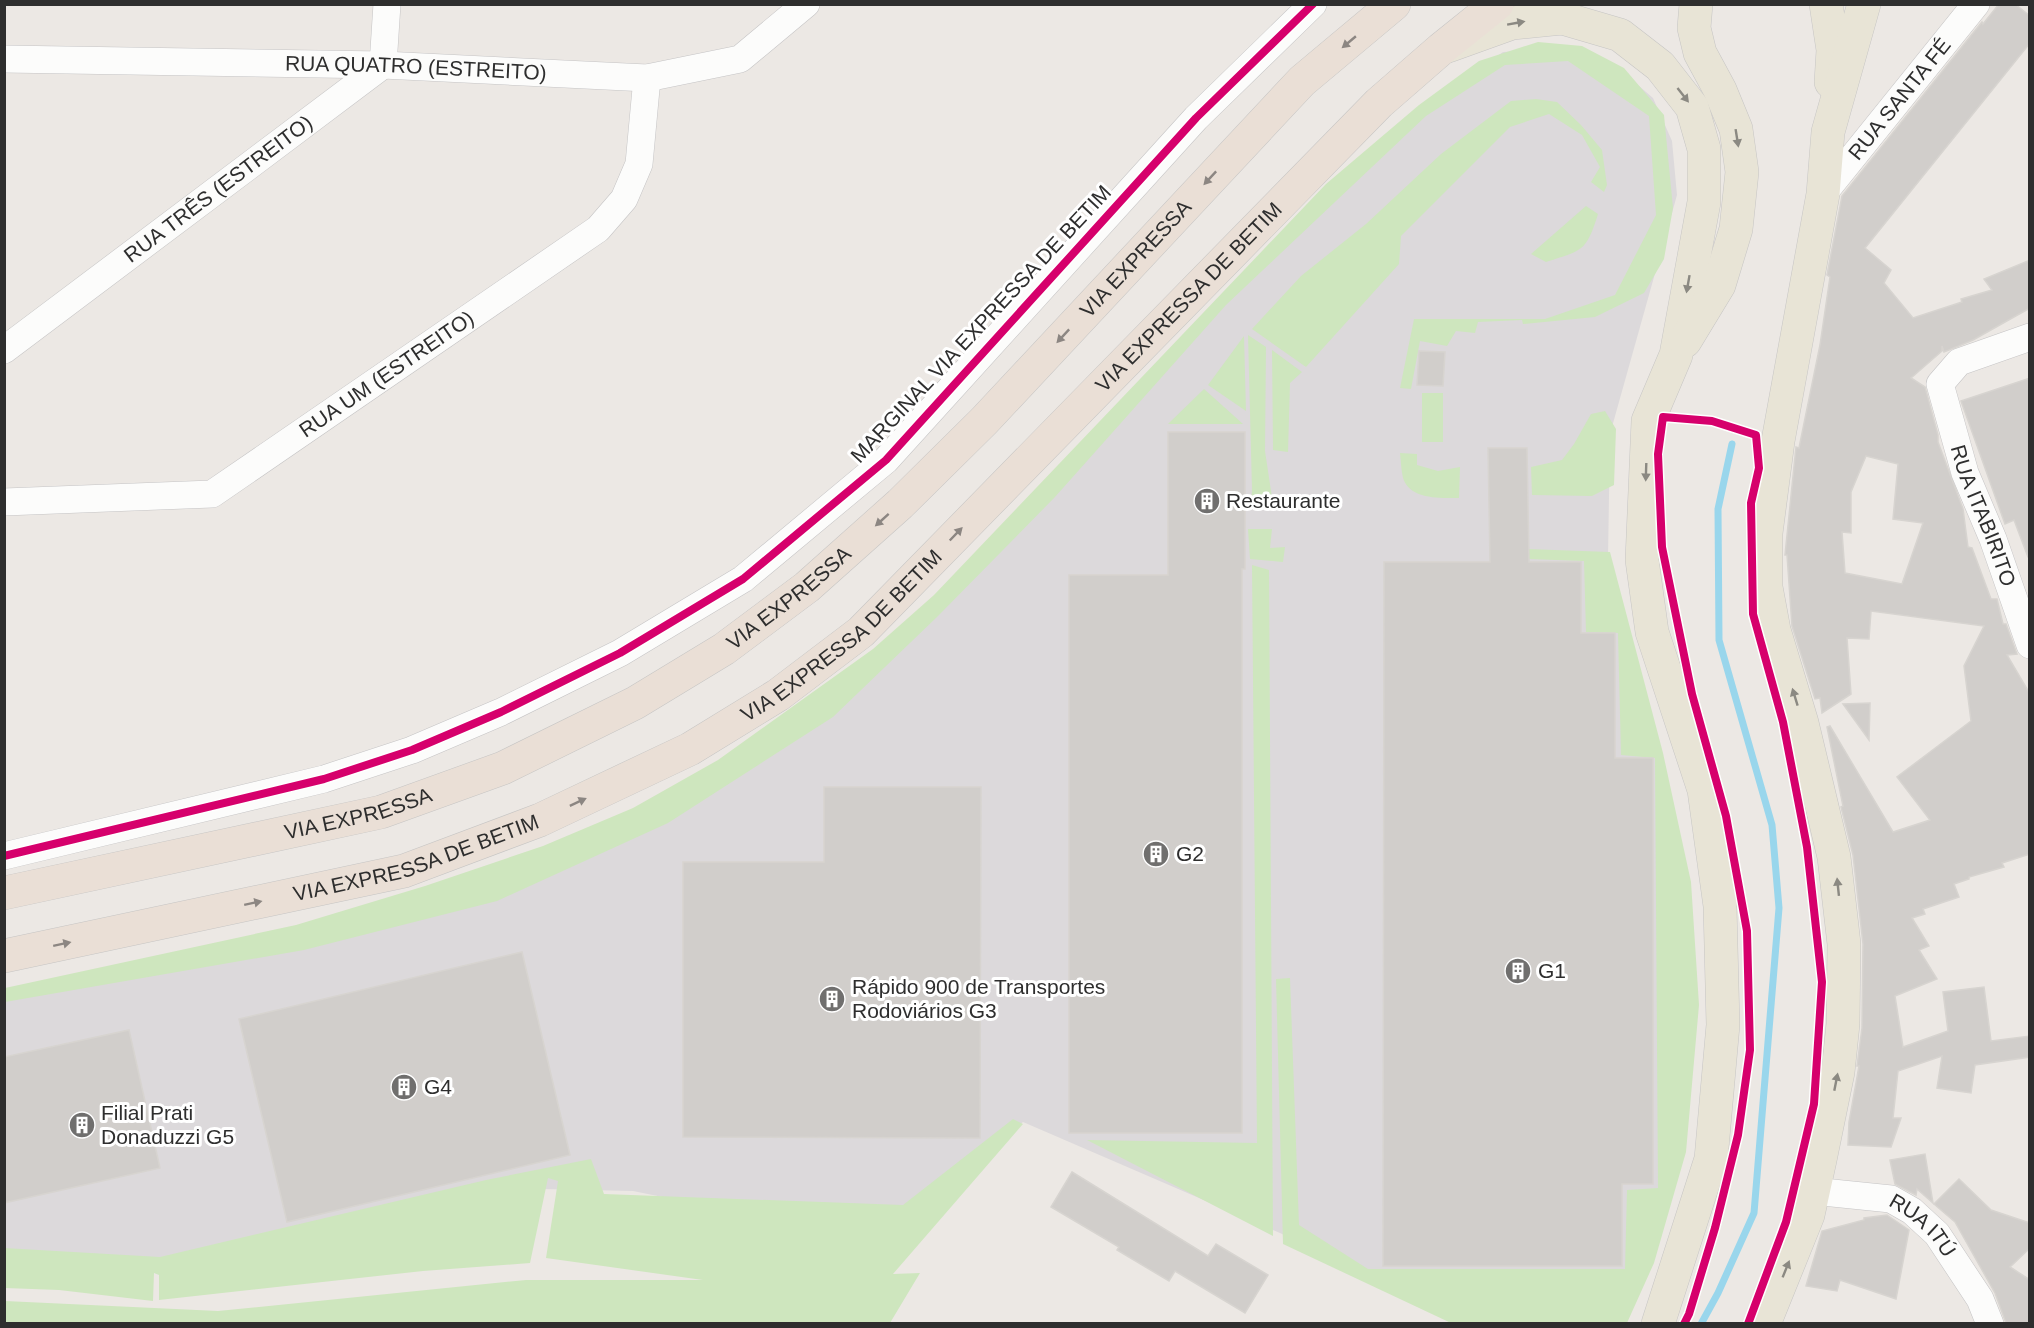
<svg xmlns="http://www.w3.org/2000/svg" width="2034" height="1328" font-family="Helvetica,sans-serif">
<style>
.industrial{fill:#dcd9db}
.green{fill:#cee6be}
.lines{fill:none;stroke-linecap:round;stroke-linejoin:round}
.stream{stroke:#99d6ec;stroke-width:7}
.building{fill:#d1cecb;stroke:#d7d4d0;stroke-width:1.5;fill-rule:evenodd}
.minor-casing{stroke:#c5c4c5;stroke-width:28}
.major-casing{stroke:#c6c5c4;stroke-width:34}
.highway-casing{stroke:#c6c5c4;stroke-width:34}
.minor{stroke:#fcfcfb;stroke-width:27}
.major{stroke:#e8e4d6;stroke-width:33}
.highway{stroke:#eadfd6;stroke-width:33}
.cycleway-casing{stroke:#fff;stroke-width:11}
.cycleway{stroke:#d6006c;stroke-width:8}
.oneway{fill:#8b8982}
.oneway2{fill:#8c8682}
.labels{text-anchor:middle;stroke-width:6;stroke-linejoin:round;paint-order:stroke}
.street-label{font-size:21px;fill:#2e2e2e;stroke:#fff}
.poi-label{font-size:21px;fill:#2e2e2e;stroke:#fff;text-anchor:start}
</style>
<rect width="100%" height="100%" fill="#ece8e4"/>
<!-- industrial -->
<polygon class="industrial" points="1562,49 1611,62 1653,98 1672,141 1677,195 1610,434 1608,558 1658,757 1673,1149 1620,1323 1468,1323 1280,1233 1023,1122 881,1241 633,1191 497,1188 163,1270 5,1259 4,993 289,933 540,857 713,773 900,636 1223,299 1432,102 1503,52"/>
<!-- green -->
<g class="green">
<polygon points="1538,42 1582,46 1624,68 1664,115 1673,208 1664,259 1644,293 1595,317 1523,324 1522,320 1478,322 1475,333 1456,331 1447,346 1420,341 1411,389 1400,388 1414,319 1545,319 1615,295 1656,215 1649,116 1568,61 1505,65 1426,116 1226,305 1055,497 937,617 833,717 668,823 497,901 304,950 5,1002 5,988 296,925 425,886 543,846 633,808 718,760 873,649 934,595 1326,184 1419,105 1479,61"/>
<polygon points="1536,99 1557,102 1581,125 1602,150 1607,185 1604,192 1591,182 1600,167 1582,135 1549,114 1510,127 1401,236 1399,264 1306,367 1252,329 1301,276 1366,224 1441,154 1511,101"/>
<path d="M1586,206L1598,214C1586,252 1583,250 1546,262L1531,254Z"/>
<polygon points="1248,335 1266,347 1265,451 1273,504 1251,503 1252,490"/>
<polygon points="1244,336 1246,411 1208,385"/>
<polygon points="1272,350 1302,372 1290,383 1288,452 1273,450"/>
<polygon points="1204,389 1243,424 1168,424"/>
<rect x="1422" y="393" width="21" height="49"/>
<polygon points="1605,411 1616,429 1614,485 1592,496 1532,495 1531,467 1562,460 1574,444 1591,414"/>
<path d="M1400,453L1417,454V465L1438,471L1460,467L1459,498C1441,498 1410,500 1403,478C1401,470 1401,461 1400,453Z"/>
<polygon points="1248,529 1272,529 1270,548 1285,547 1283,562 1250,559"/>
<polygon points="1527,549 1610,552 1663,753 1691,882 1699,1005 1686,1152 1654,1263 1627,1323 1451,1323 1283,1244 1276,979 1290,978 1299,1225 1368,1269 1625,1269 1627,1190 1658,1188 1655,758 1621,755 1618,633 1586,632 1584,561 1528,559"/>
<polygon points="1252,565 1269,570 1273,1236 1087,1140 1257,1143"/>
<polygon points="1013,1119 1023,1124 893,1274 920,1273 890,1323 5,1323 5,1301 218,1311 526,1280 703,1280 546,1258 558,1181 548,1178 530,1263 423,1271 159,1300 159,1275 154,1273 153,1301 59,1290 5,1288 4,1248 160,1257 486,1180 591,1159 604,1194 903,1205"/>
</g>
<g class="lines">
<!-- stream -->
<polyline class="stream" points="1701,1324 1718,1293 1754,1213 1779,908 1772,825 1719,640 1718,509 1732,444"/>
</g>
<!-- building -->
<g class="building">
<path d="M1999,4H2015L2030,16V43L1865,248L1891,270L1884,283L1913,318L1962,302L1961,299L1992,290L1984,279L2030,260V308L1973,340L1944,352L1942,346V351L1911,378L1925,387L1938,435V442L1963,509L1968,547L1972,548L1991,599H1997L2003,624H2006L2017,654L2007,655L2030,694V854L2002,863L2004,867L1969,877V879L1954,884L1959,897L1923,909L1925,914L1912,918L1929,946L1919,950L1937,979L1895,996L1903,1047L1948,1031L1943,992L1984,987L1991,1041L2030,1036V1057L1975,1065L1971,1093L1937,1088L1942,1056L1898,1071L1893,1118H1901L1891,1147L1848,1145L1849,1122L1859,1066H1857L1862,1028L1863,944L1853,855L1841,807L1843,806L1827,727L1830,726L1893,832L1930,820L1897,777L1971,721L1964,666L1984,626L1871,611L1869,639L1847,638L1851,694L1822,713L1820,698L1815,699L1792,626L1787,555H1785L1796,447L1799,448L1820,345L1830,277L1827,275L1842,196L1982,22L1983,24ZM1866,456L1898,464L1893,519L1923,523L1902,584L1845,573L1842,532L1851,533V492Z"/>
<polygon points="1419,351 1445,352 1443,386 1417,385"/>
<polygon points="2030,378 2030,557 2028,557 2014,520 2005,524 1961,401"/>
<polygon points="1168,432 1245,432 1245,569 1242,569 1242,1133 1069,1133 1069,575 1168,575"/>
<polygon points="1488,448 1527,448 1529,562 1581,562 1581,633 1615,633 1615,758 1653,758 1653,1184 1622,1184 1622,1266 1383,1266 1384,562 1490,562"/>
<polygon points="1870,703 1869,740 1843,704"/>
<polygon points="824,787 981,787 980,1138 683,1137 683,862 824,862"/>
<polygon points="522,952 570,1155 287,1222 239,1019"/>
<polygon points="129,1030 160,1168 4,1203 4,1057"/>
<polygon points="1925,1154 1933,1203 1917,1189 1916,1195 1895,1184 1890,1160"/>
<polygon points="1072,1172 1208,1256 1216,1244 1268,1275 1245,1313 1175,1271 1169,1281 1117,1250 1119,1247 1051,1207"/>
<polygon points="1959,1179 1991,1210 2030,1223 2030,1248 2010,1267 2030,1280 2030,1323 2006,1323 1995,1293 1955,1222 1934,1204"/>
<polygon points="1887,1215 1909,1230 1896,1299 1840,1280 1837,1291 1806,1286 1822,1231 1864,1220 1864,1218"/>
</g>
<g class="lines">
<defs>
<g id="minor">
<path id="s1" d="M4,59L383,65L647,78L740,59L806,4"/>
<path id="s2" d="M1823,194L1976,4"/>
<path id="s3" d="M2030,337L1959,362L1940,384L1965,473L1993,539L2030,645"/>
<path id="s4" d="M4,350L383,65L387,4"/>
<path id="s5" d="M4,502L212,494L598,229L624,199L639,164L647,78"/>
<polyline points="4,856 324,779 412,750 501,712 620,653 743,579 886,460 1196,118 1313,4"/>
<path id="s6" d="M1813,1191L1891,1199L1912,1211L1937,1234L1980,1299L1990,1324"/>
</g>
<g id="major">
<polyline points="1826,4 1833,50 1831,82"/>
<polyline points="1448,46 1512,23 1562,18 1620,35 1660,66 1692,107 1704,149 1704,202 1676,355 1648,421 1642,560 1652,632 1704,790 1720,906 1723,1025 1711,1159 1658,1324"/>
<polyline points="1685,341 1719,285 1736,229 1742,172 1736,129 1720,90 1700,53 1694,28 1696,4"/>
<polyline points="1764,1324 1808,1215 1820,1160 1838,1072 1843,1024 1844,944 1834,857 1802,723 1774,630 1766,587 1766,533 1778,441 1823,194 1828,132 1864,4"/>
</g>
<g id="highway">
<path id="s7" d="M4,893L381,812L503,768L635,703L724,649L807,587L900,504L984,421L1302,81L1394,4"/>
<path id="s8" d="M4,956L404,871L540,820L690,749L778,695L861,632L1379,103L1441,49L1497,4"/>
</g>
</defs>
<!-- minor casing -->
<use href="#minor" class="minor-casing"/>
<!-- major casing -->
<use href="#major" class="major-casing"/>
<!-- highway casing -->
<use href="#highway" class="highway-casing"/>
<!-- minor -->
<use href="#minor" class="minor"/>
<!-- major -->
<use href="#major" class="major"/>
<!-- highway -->
<use href="#highway" class="highway"/>
<defs>
<g id="cycleway">
<polyline points="4,856 324,779 412,750 501,712 620,653 743,579 886,460 1196,118 1313,4"/>
<polyline points="1684,1324 1689,1314 1715,1228 1738,1135 1750,1050 1747,931 1726,816 1692,694 1662,547 1658,454 1663,417 1712,421 1756,435 1759,468 1751,503 1753,614 1783,722 1807,847 1822,982 1814,1104 1786,1222 1748,1324"/>
</g>
</defs>
<!-- cycleway casing -->
<use href="#cycleway" class="cycleway-casing"/>
<!-- cycleway -->
<use href="#cycleway" class="cycleway"/>
</g>
<!-- one-way arrows -->
<defs><path id="oneway-solid" d="M-6-.8H1V-3.2L6.5 0L1 3.2V.8H-6Z" transform="scale(1.5)"/></defs>
<g class="oneway">
<use href="#oneway-solid" transform="translate(1516 23) rotate(-10)"/>
<use href="#oneway-solid" transform="translate(1683 95) rotate(52)"/>
<use href="#oneway-solid" transform="translate(1737 138) rotate(81)"/>
<use href="#oneway-solid" transform="translate(1688 284) rotate(100)"/>
<use href="#oneway-solid" transform="translate(1646 472) rotate(92)"/>
<use href="#oneway-solid" transform="translate(1795 697) rotate(-107)"/>
<use href="#oneway-solid" transform="translate(1838 887) rotate(-96)"/>
<use href="#oneway-solid" transform="translate(1836 1082) rotate(-79)"/>
<use href="#oneway-solid" transform="translate(1786 1269) rotate(-68)"/>
</g>
<g class="oneway2">
<use href="#oneway-solid" transform="translate(1349 42) rotate(140)"/>
<use href="#oneway-solid" transform="translate(1210 178) rotate(133)"/>
<use href="#oneway-solid" transform="translate(1063 336) rotate(133)"/>
<use href="#oneway-solid" transform="translate(882 520) rotate(138)"/>
<use href="#oneway-solid" transform="translate(956 534) rotate(-46)"/>
<use href="#oneway-solid" transform="translate(578 802) rotate(-25)"/>
<use href="#oneway-solid" transform="translate(253 903) rotate(-12)"/>
<use href="#oneway-solid" transform="translate(62 944) rotate(-12)"/>
</g>
<!-- icons -->
<defs>
<symbol id="building-disc" viewBox="-11 -11 22 22"><circle r="9.5" fill="#706f6e" stroke="#fff"/><path d="M-4-6H4V6H1V3H-1V6H-4ZM-2.5-4.3h1.7v1.8h-1.7ZM.8-4.3h1.7v1.8H.8ZM-2.5-1h1.7V.8h-1.7ZM.8-1h1.7V.8H.8Z" fill="#fff"/></symbol>
</defs>
<g fill-rule="evenodd">
<use href="#building-disc" x="1192" y="486" width="30" height="30"/>
<use href="#building-disc" x="1141" y="839" width="30" height="30"/>
<use href="#building-disc" x="1503" y="956" width="30" height="30"/>
<use href="#building-disc" x="817" y="984" width="30" height="30"/>
<use href="#building-disc" x="389" y="1072" width="30" height="30"/>
<use href="#building-disc" x="67" y="1110" width="30" height="30"/>
</g>
<g class="labels">
<!-- street labels -->
<g class="street-label">
<text dy="7" stroke="none"><textPath href="#s1" startOffset="412">RUA QUATRO (ESTREITO)</textPath></text>
<text dy="7" stroke="none"><textPath href="#s2" startOffset="122">RUA SANTA FÉ</textPath></text>
<text dy="7" stroke="none"><textPath href="#s4" startOffset="268">RUA TRÊS (ESTREITO)</textPath></text>
<text dy="7" stroke="none"><textPath href="#s7" startOffset="1335">VIA EXPRESSA</textPath></text>
<text dy="7" stroke="none"><textPath href="#s8" startOffset="1396">VIA EXPRESSA DE BETIM</textPath></text>
<text transform="translate(981 324) rotate(-47)" y="7">MARGINAL VIA EXPRESSA DE BETIM</text>
<text dy="7" stroke="none"><textPath href="#s5" startOffset="420">RUA UM (ESTREITO)</textPath></text>
<text dy="7" stroke="none"><textPath href="#s3" startOffset="243">RUA ITABIRITO</textPath></text>
<text dy="7" stroke="none"><textPath href="#s7" startOffset="849">VIA EXPRESSA</textPath></text>
<text dy="7" stroke="none"><textPath href="#s8" startOffset="910">VIA EXPRESSA DE BETIM</textPath></text>
<text dy="7" stroke="none"><textPath href="#s7" startOffset="363">VIA EXPRESSA</textPath></text>
<text dy="7" stroke="none"><textPath href="#s8" startOffset="424">VIA EXPRESSA DE BETIM</textPath></text>
<text dy="7" stroke="none"><textPath href="#s6" startOffset="120">RUA ITÚ</textPath></text>
</g>
<!-- poi labels -->
<g class="poi-label">
<text x="1226" y="508">Restaurante</text>
<text x="1176" y="861">G2</text>
<text x="1538" y="978">G1</text>
<text x="852" y="994">Rápido 900 de Transportes<tspan x="852" dy="24">Rodoviários G3</tspan></text>
<text x="424" y="1094">G4</text>
<text x="101" y="1120">Filial Prati<tspan x="101" dy="24">Donaduzzi G5</tspan></text>
</g>
</g>
<!-- border -->
<rect width="2034" height="1328" fill="none" stroke="#2e2e2e" stroke-width="12"/>
</svg>
